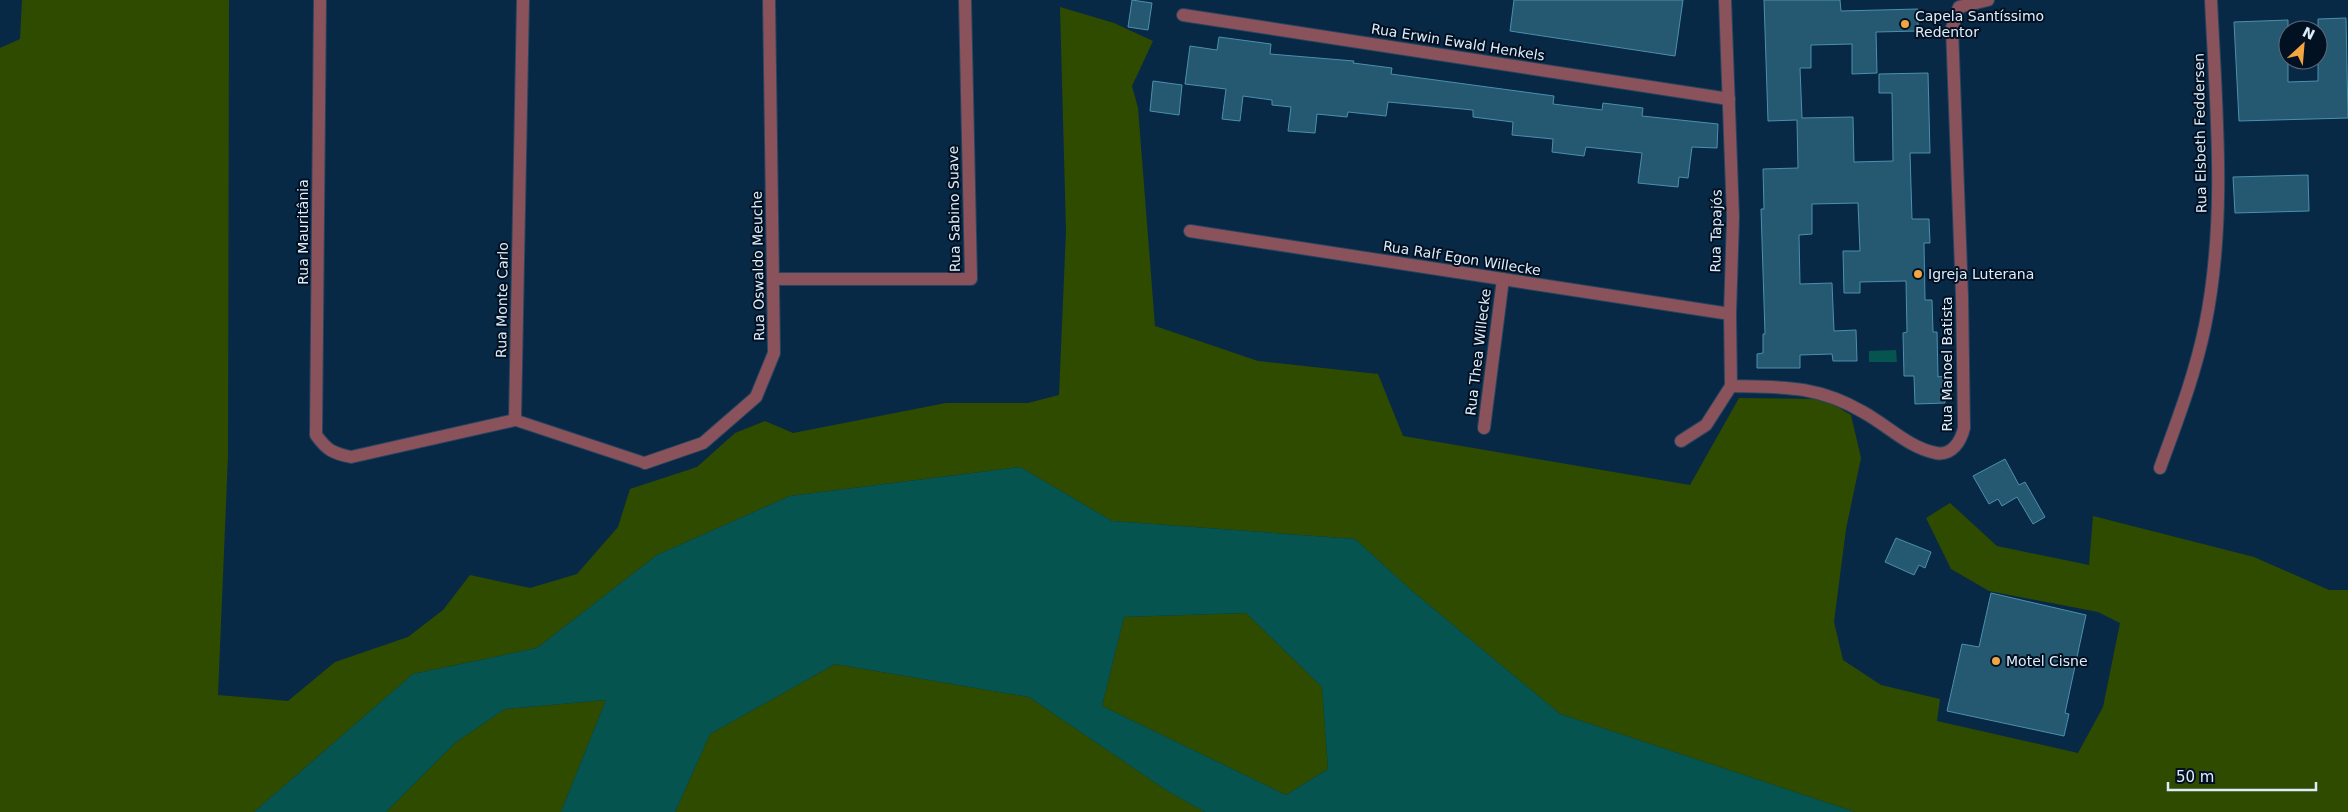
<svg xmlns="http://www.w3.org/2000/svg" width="2348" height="812" font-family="'DejaVu Sans',sans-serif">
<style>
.green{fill:#2f4b00}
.water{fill:#055450;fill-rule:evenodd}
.building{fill:#245971;stroke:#4c8fae}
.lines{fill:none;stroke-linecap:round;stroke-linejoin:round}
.service-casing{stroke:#26445f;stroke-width:13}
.minor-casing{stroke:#26445f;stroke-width:14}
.service{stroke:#8a525b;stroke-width:11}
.minor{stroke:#8a525b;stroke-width:12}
.poi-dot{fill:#f2a540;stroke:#021121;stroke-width:2}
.labels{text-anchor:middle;stroke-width:4;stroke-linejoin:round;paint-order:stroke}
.poi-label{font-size:14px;fill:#deecfb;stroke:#021121;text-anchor:start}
.street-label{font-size:14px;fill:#deecfb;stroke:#021121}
</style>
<rect width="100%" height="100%" fill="#082946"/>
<!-- green -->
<g class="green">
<polygon points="22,0 229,0 228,456 218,695 288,701 335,662 408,637 443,610 470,575 530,588 577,574 618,527 630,489 697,467 735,433 765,421 793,433 946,403 1028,403 1059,395 1066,231 1060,7 1114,23 1153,41 1132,86 1138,108 1155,326 1258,361 1378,374 1403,436 1690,485 1739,398 1824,399 1851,415 1861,458 1846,529 1834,622 1843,660 1881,685 1940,699 1937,721 2078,753 2103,707 2120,623 2098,612 1989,591 1951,569 1926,518 1950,503 1997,546 2089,565 2093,516 2254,557 2329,590 2348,590 2348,812 1855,812 1560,714 1411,590 1355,539 1112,521 1020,467 790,496 657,555 537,648 413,674 254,812 0,812 0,48 20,39"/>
<polygon points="1246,613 1322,687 1328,769 1286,795 1102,706 1124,617"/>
<polygon points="835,664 1029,697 1166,790 1205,812 675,812 710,734"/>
<polygon points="606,700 561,812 386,812 456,742 505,709"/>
</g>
<!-- water -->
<g class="water">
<polygon points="1896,350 1897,362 1869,362 1869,351"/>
<path d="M1020,467L1112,521L1355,539L1411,590L1560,714L1855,812H1205L1166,790L1029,697L835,664L710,734L675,812H561L606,700L505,709L456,742L386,812H254L413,674L537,648L657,555L790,496ZM1246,613L1322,687L1328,769L1286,795L1102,706L1124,617Z"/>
</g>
<!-- building -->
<g class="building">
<polygon points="1132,0 1152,3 1148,30 1128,27"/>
<polygon points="1514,0 1683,0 1675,56 1510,31"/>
<polygon points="1764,0 1840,0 1841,11 1918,9 1918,31 1876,32 1877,73 1852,74 1852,44 1811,45 1811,68 1800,68 1802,118 1853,117 1854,162 1893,161 1892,93 1879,93 1879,74 1928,73 1930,153 1910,153 1912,219 1929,219 1930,243 1924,243 1925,300 1932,300 1933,332 1937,332 1938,377 1944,376 1945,403 1915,404 1914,376 1904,376 1903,333 1907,332 1906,281 1860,282 1860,293 1844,293 1843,251 1860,251 1858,203 1812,204 1812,234 1799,235 1800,284 1832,283 1834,331 1856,330 1857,361 1833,361 1832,354 1800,355 1800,368 1757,368 1757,354 1763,353 1763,334 1765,334 1761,209 1764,209 1763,169 1798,168 1797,120 1768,121"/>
<polygon points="2346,18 2348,118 2239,121 2234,22 2288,20 2288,82 2318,81 2318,19"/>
<polygon points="1219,37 1271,44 1270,54 1354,61 1353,63 1392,68 1391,74 1554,96 1553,104 1602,110 1603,103 1643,108 1642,116 1718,124 1717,148 1692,147 1688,178 1679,177 1678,187 1638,183 1642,153 1586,147 1584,156 1552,152 1553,139 1512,135 1513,122 1473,117 1473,110 1388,102 1386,116 1348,112 1347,117 1317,114 1315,133 1288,131 1291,107 1272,105 1272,100 1243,96 1240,121 1222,119 1226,89 1185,84 1190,46 1217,50"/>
<polygon points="1153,81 1182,85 1179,115 1150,111"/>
<polygon points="2308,175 2309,211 2235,213 2233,177"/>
<polygon points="2005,459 2019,485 2025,482 2045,517 2033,524 2017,497 2002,506 1998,499 1989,504 1973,476"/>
<polygon points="1896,538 1931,552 1925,568 1919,565 1914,575 1885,562"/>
<polygon points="1991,593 2086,615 2065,713 2069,714 2064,736 1947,711 1962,644 1979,647"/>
</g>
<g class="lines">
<defs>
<polyline id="service" points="515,420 645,463"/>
<g id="minor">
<path d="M320,0L316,435C327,450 332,453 351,457L515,420L523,0"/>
<polyline points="1183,15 1729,99"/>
<polyline points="1190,231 1730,314"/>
<polyline points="773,279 971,279 965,0"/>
<path d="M1731,386C1782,387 1817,385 1863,412C1887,425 1909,448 1936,453C1952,456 1961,441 1964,428L1962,296L1952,28L1959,7L1988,0"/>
<polyline points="1484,428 1503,279"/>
<polyline points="1681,441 1706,425 1731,386 1730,314 1733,217 1725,0"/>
<polyline points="645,463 703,443 756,397 774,353 769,0"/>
<path d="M2160,468C2177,421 2195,375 2205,326C2227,219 2216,108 2211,0"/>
</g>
</defs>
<!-- service casing -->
<use href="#service" class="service-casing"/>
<!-- minor casing -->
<use href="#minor" class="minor-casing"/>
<!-- service -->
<use href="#service" class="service"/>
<!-- minor -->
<use href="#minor" class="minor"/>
</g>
<!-- markers -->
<g class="poi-dot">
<circle cx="1905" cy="24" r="5"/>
<circle cx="1918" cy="274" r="5"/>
<circle cx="1996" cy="661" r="5"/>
</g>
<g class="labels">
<!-- poi labels -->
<g class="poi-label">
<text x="1915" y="21">Capela Santíssimo<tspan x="1915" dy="16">Redentor</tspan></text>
<text x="1928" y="279">Igreja Luterana</text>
<text x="2006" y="666">Motel Cisne</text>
</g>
<!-- street labels -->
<g class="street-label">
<text transform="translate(1458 42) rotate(9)" y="5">Rua Erwin Ewald Henkels</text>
<text transform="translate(2200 133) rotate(-91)" y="5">Rua Elsbeth Feddersen</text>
<text transform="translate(954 209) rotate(-91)" y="5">Rua Sabino Suave</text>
<text transform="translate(1716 231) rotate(-89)" y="5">Rua Tapajós</text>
<text transform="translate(303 232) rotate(-90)" y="5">Rua Mauritânia</text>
<text transform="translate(1462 258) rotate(9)" y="5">Rua Ralf Egon Willecke</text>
<text transform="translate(758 266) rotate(-91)" y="5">Rua Oswaldo Meuche</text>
<text transform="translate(502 300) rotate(-89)" y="5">Rua Monte Carlo</text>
<text transform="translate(1478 352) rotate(-83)" y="5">Rua Thea Willecke</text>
<text transform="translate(1947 364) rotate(-90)" y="5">Rua Manoel Batista</text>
</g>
</g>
<!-- north arrow -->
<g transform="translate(2303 45) rotate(26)"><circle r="24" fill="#021121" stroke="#5a6978"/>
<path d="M0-4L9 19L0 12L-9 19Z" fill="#f2a540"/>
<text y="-8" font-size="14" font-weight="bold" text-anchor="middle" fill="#deecfb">N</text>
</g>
<!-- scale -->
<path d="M2168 782v8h148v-8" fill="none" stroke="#deecfb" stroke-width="2.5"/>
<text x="2176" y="782" font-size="15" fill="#deecfb" stroke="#021121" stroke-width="4" paint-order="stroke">50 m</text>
</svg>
